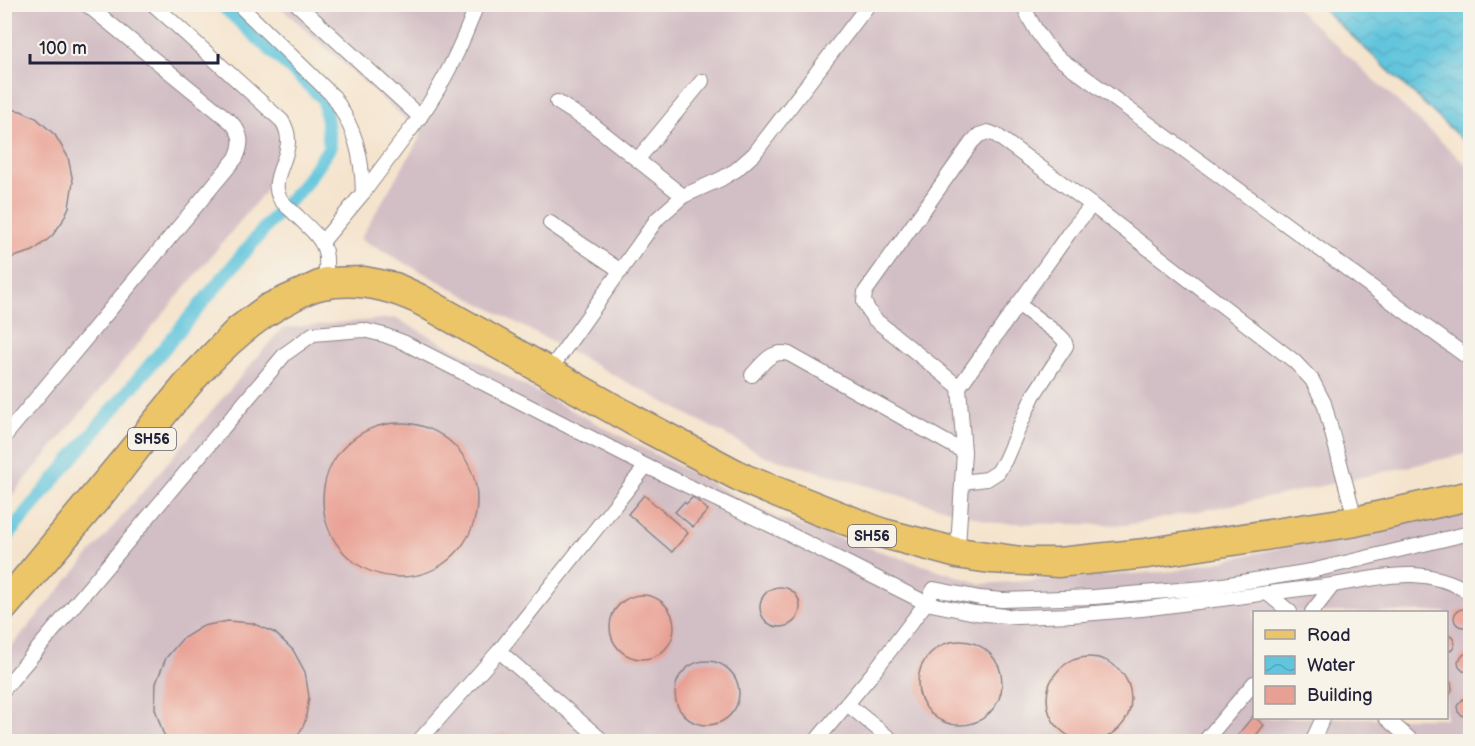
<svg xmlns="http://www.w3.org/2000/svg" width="1475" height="746" font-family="'Balsamiq Sans',sans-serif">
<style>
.industrial{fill:#d2bec5;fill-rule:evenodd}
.water{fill:url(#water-waves);stroke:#41748c;stroke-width:1.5}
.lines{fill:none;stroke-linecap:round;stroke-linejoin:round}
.canal{stroke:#60c5dd;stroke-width:14}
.building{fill:#e9a094}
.minor-casing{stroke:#8c8384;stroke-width:16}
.major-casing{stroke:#8c8384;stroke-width:19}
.minor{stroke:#fff;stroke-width:14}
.major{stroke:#ecc569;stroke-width:16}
.labels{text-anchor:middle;stroke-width:4.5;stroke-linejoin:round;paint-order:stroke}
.shield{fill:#f7f3e8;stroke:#62616f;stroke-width:1.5}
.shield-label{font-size:14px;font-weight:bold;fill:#22223b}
</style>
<defs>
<pattern id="water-waves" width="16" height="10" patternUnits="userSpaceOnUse" patternTransform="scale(1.5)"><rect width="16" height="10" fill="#60c5dd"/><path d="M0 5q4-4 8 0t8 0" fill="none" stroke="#53a9bf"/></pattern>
</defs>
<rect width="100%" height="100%" fill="#f7f3e8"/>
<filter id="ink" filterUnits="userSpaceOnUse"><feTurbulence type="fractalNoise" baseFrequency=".0167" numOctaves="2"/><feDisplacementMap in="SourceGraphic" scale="12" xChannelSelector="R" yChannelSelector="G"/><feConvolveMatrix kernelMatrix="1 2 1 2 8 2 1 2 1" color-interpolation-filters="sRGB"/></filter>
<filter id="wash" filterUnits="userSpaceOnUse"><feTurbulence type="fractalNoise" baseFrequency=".008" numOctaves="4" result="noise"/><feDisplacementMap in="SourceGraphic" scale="24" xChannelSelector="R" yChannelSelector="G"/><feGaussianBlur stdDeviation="1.35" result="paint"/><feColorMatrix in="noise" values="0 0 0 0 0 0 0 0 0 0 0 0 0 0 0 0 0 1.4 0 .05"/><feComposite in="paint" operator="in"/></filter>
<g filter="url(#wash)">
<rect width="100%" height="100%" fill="#f5e4cd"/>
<!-- industrial -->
<g class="industrial">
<polygon points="5,5 158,5 280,115 277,177 5,504"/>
<polygon points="278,5 1293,5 1470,168 1470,453 1276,496 1127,525 994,523 765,456 360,239 422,134"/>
<path d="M395,318L779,519L982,584L1174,571L1470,507V741L5,742V654L282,328ZM1254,612H1446V718H1254Z"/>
</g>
<!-- water -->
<polygon class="water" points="1319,5 1470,5 1470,147"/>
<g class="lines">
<!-- canal -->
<polyline class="canal" points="4,542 11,531 274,217 303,186 330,147 324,99 221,4"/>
</g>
<g id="blocks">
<!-- building -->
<g class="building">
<polygon points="4,108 21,111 36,118 55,135 68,157 73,182 69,207 62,222 52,236 33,251 4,260"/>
<circle cx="400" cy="500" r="77"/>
<polygon points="644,495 688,533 672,552 628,514"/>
<polygon points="693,497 708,510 693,527 675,512 684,502 686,504"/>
<circle cx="780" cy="607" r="20"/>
<circle cx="642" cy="627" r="32"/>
<circle cx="1463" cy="618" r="9"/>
<polygon points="228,621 252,623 275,633 293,650 305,672 309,697 305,722 295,742 169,742 163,733 155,709 156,683 166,658 182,639 203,626"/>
<polygon points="1446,634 1453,638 1455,644 1453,649 1446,653"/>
<circle cx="960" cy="683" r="42"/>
<polygon points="1464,654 1470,654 1469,672 1463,671 1459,667 1458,661"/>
<circle cx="1089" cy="699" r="42"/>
<circle cx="707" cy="693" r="32"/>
<polygon points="1446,680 1451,683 1452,689 1450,694 1446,697"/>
<polygon points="1469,698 1470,716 1463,716 1458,712 1457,706 1463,699"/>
<polygon points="1253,716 1264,725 1251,742 1244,742 1237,736"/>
<polygon points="503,733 518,736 524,742 485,742 495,735"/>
</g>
</g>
</g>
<g filter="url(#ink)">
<use href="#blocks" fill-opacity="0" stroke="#8c8384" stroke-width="1.5"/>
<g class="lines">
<defs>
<g id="minor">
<path d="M153,4L282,121C301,150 268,173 279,197C282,203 290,209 295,214C323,241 331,245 324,286"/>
<path d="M238,4L334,97C355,130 362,153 363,193"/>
<polyline points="297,4 420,117 363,193 322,242"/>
<path d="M1023,4C1031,25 1041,40 1056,56L1470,359"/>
<polyline points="557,102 592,124 683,196"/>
<path d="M420,117C445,82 462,45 477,4"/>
<polyline points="638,159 702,81"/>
<polyline points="550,223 621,271"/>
<polyline points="552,367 657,219 683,196 721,179 736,170 754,154 869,4"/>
<path d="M752,375C763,363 772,349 789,354L964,452"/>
<polyline points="959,387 873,318 864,302 865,292 972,142 979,135 988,132 996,135 1092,205 1294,361 1312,380 1324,403 1354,515"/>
<path d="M4,437L236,158C243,143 242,134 231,122L86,4"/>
<polyline points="962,482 987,479 998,472 1005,460 1033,396 1066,346 1064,340 1059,335 1018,304"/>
<polyline points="958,546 964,452 959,387 1069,233 1092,205"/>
<polyline points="1267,593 1290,612"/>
<path d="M1312,612L1333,585C1385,577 1421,564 1470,592"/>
<polyline points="499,651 646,466"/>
<polyline points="4,689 285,354 313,334 363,330 384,335 403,342 646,466 791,535 926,603 975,613 1017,617 1071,615 1142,609 1333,585"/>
<polyline points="847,704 894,742"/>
<polyline points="1386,718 1413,742"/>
<polyline points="418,742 499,651 604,742"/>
<polyline points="815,742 872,674 926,603 934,589 980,598 1002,600 1094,597 1204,588 1311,571 1470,533"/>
<polyline points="1204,742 1254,683"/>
<polyline points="1312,742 1323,718"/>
</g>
<g id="major">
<polyline points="4,596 189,373 234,326 265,303 325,276 365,275 396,281 422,293 636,414 747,473 884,527 958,546 1028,556 1058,556 1145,547 1354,515 1470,489"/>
<path d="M4,616C38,577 72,538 105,498C159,431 216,342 294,303C303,298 313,293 323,291C356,284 386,291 416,305L630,426L742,485L815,516L880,539L957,560L991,565L1058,569L1147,560L1356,528L1470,502"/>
</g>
</defs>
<!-- minor casing -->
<use href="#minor" class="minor-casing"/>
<!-- major casing -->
<use href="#major" class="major-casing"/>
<!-- minor -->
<use href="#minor" class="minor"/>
<!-- major -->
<use href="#major" class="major"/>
</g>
</g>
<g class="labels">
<!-- shield labels -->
<g class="shield">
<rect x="128" y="428" width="48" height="22" rx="4.5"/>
<rect x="848" y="525" width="48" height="22" rx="4.5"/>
</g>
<g class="shield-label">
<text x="152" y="444">SH56</text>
<text x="872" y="541">SH56</text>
</g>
</g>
<!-- margin -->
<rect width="1475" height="746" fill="none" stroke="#f7f3e8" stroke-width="24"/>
<!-- legend -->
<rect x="1253" y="611" width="195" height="108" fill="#f7f3e8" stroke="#a29fa3" stroke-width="1.5"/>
<rect x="1265" y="630" width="30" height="9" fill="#ecc569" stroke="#a29fa3" stroke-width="1.5"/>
<text x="1307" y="641" font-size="18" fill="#22223b">Road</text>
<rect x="1265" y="656" width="30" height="18" fill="url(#water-waves)" stroke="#a29fa3" stroke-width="1.5"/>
<text x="1307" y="671" font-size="18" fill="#22223b">Water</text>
<rect x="1265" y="686" width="30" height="18" fill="#e9a094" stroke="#a29fa3" stroke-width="1.5"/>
<text x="1307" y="701" font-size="18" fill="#22223b">Building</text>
<!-- scale -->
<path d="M30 54v9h188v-9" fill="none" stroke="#22223b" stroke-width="3"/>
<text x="39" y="54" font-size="18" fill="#22223b" stroke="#f7f3e8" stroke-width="4.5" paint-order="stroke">100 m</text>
</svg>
